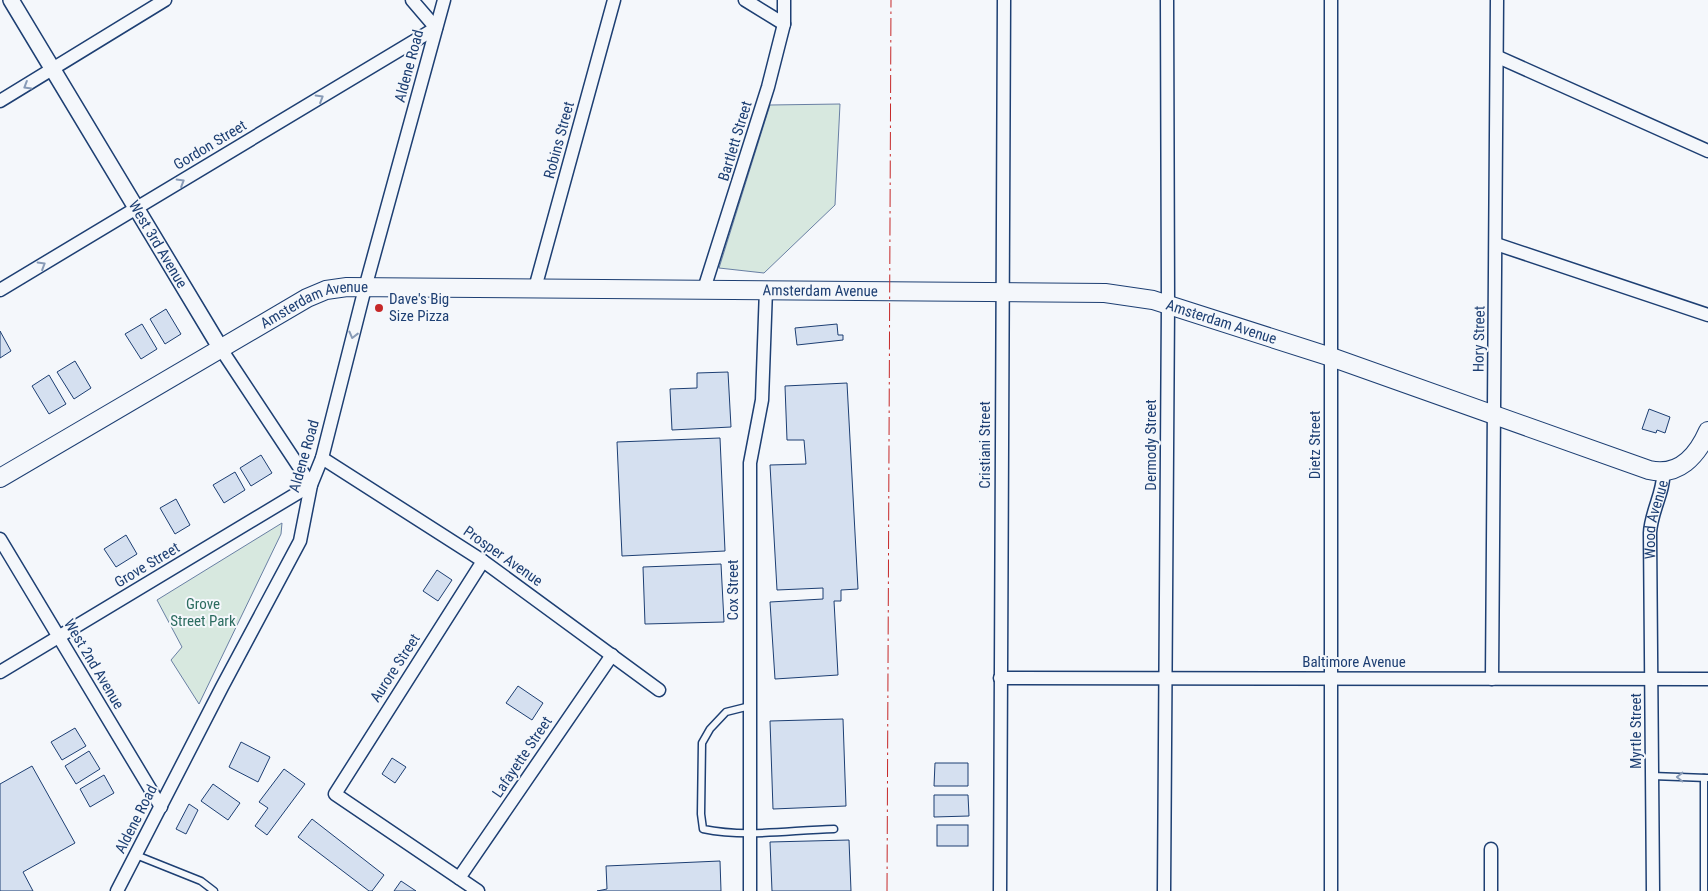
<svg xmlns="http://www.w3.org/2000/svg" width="1708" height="891" font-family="'Roboto Condensed',sans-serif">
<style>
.green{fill:#d7e8df;stroke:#687fa3}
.building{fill:#d5e0f0;stroke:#1d3f73}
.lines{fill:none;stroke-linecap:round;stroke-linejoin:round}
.service-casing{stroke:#1d3f73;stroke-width:9}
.minor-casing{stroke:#1d3f73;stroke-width:15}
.tertiary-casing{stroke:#1d3f73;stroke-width:18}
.secondary-casing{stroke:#1d3f73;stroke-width:20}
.service{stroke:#f4f7fb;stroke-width:6}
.minor{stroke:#f4f7fb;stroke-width:12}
.tertiary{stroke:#f4f7fb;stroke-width:15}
.secondary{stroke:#f4f7fb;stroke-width:18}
.power{stroke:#c62828;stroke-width:1;stroke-dasharray:18 4 2.5 4;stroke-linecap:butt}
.oneway{stroke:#889bb7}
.poi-dot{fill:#c62828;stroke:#f4f7fb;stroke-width:2}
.labels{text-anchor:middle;stroke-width:4;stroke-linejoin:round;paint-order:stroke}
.street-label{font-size:15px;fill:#1d3f73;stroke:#f4f7fb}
.poi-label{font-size:15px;fill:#1d3f73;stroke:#f4f7fb;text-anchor:start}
.park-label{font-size:15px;fill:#2c6c60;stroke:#f4f7fb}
</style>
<rect width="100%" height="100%" fill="#f4f7fb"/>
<!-- green -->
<g class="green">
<polygon points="840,104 835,205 764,273 719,268 770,105"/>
<polygon points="282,523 281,534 199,704 171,660 182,647 157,600"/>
</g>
<!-- building -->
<g class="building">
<polygon points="166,309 181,334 165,344 150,319"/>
<polygon points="142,324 157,349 141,359 125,334"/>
<polygon points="837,324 838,335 843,335 843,340 797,345 795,328"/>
<polygon points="0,331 11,351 0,358"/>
<polygon points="75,361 91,388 74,399 57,372"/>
<polygon points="728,372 731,427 672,430 670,389 697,388 697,373"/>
<polygon points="49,375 66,404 49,414 32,386"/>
<polygon points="847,383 858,589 841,590 841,601 834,601 838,675 775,679 770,602 823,599 823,588 777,590 770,465 806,464 804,440 787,440 785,386"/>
<polygon points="1649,409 1670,417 1665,433 1657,430 1656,433 1642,429"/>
<polygon points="720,438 725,551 622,556 617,442"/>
<polygon points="261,455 272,473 251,486 240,468"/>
<polygon points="235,472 245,490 224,503 213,485"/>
<polygon points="176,499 190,525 175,534 160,508"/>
<polygon points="126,535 137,554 116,567 104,549"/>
<polygon points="721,564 724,622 645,624 643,567"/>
<polygon points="437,570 452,580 438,601 423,591"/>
<polygon points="518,686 543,703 532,720 506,703"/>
<polygon points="843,719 846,806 773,809 770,721"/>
<polygon points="75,728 86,746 62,760 51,742"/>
<polygon points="241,742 270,757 258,782 229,767"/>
<polygon points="89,751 100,769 76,784 65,766"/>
<polygon points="392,758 406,767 395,783 382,774"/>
<polygon points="935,763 968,763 968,786 934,786"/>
<polygon points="32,766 75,843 23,872 33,891 0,891 0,784"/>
<polygon points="284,769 305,784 267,835 255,826 268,808 259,802"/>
<polygon points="104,775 114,793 90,807 80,789"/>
<polygon points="213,784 240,803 228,820 201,801"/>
<polygon points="934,795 968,795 969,816 934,817"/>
<polygon points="189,804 198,810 186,834 176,829"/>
<polygon points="312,819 384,875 372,891 369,891 298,837"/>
<rect x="937" y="825" width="31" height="21"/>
<polygon points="849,840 851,891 772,891 770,842"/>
<polygon points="720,861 721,891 597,891 607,889 606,866"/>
<polygon points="401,881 416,891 394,891"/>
</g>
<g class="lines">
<defs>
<g id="service">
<path d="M750,706L726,712L710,729L702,743L701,814L703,829C747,838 790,830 834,829"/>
<polyline points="1652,776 1707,778"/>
<polyline points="136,855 201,881 214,891"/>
<polyline points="1704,891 1704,778"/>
</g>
<g id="minor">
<polyline points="745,0 784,24"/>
<polyline points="1498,57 1708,151"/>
<polyline points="0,101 165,0"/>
<polyline points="1496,244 1708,315"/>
<polyline points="535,288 614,0"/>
<polyline points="704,289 768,87 784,24 784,0"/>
<polyline points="0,290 436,28 412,0"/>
<polyline points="322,458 483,561 659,690"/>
<polyline points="0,539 161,807"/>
<polyline points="0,672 311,485 221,349"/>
<polyline points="1000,678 1708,679"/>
<polyline points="1492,679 1497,0"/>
<polyline points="459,878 612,655"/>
<polyline points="117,891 222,687 300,541 311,485 322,458 365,288 444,0"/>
<polyline points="478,891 335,794 483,561"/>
<polyline points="750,891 750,463 762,400 766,289"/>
<polyline points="1000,891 1004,0"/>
<polyline points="1164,891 1168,305 1167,0"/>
<polyline points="1331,891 1331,0"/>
<polyline points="1491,891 1491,849"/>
<path id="s1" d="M1653,891L1650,533C1651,511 1665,490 1663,472"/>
</g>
<g id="tertiary">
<path id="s2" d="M11,0L221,349"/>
</g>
<g id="secondary">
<path id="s3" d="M0,478L307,298L326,290L347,287L1105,293L1153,300L1331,357L1649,470C1678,477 1697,456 1708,431"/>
</g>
</defs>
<!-- service casing -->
<use href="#service" class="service-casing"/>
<!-- minor casing -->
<use href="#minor" class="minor-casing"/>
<!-- tertiary casing -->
<use href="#tertiary" class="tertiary-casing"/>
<!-- secondary casing -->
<use href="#secondary" class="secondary-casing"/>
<!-- service -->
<use href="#service" class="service"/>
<!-- minor -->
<use href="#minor" class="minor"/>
<!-- tertiary -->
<use href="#tertiary" class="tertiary"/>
<!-- secondary -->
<use href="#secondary" class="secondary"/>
<!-- power -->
<polyline class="power" points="887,891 891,0"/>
</g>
<!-- one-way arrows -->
<defs><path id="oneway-chevron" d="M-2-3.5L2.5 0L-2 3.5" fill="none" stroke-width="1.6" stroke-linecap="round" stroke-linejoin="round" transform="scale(1.25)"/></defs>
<g class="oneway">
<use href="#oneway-chevron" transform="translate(27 86) rotate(149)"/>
<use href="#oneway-chevron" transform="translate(320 98) rotate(-31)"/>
<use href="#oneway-chevron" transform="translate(181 182) rotate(-31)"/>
<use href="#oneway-chevron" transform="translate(42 265) rotate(-31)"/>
<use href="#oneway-chevron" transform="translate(353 335) rotate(104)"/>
<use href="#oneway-chevron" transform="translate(1680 777) rotate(-179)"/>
</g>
<!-- markers -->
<circle class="poi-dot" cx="379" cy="308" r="5"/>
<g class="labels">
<!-- street labels -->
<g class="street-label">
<text transform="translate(409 66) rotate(-75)" y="5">Aldene Road</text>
<text transform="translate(559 140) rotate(-75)" y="5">Robins Street</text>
<text transform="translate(735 141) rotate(-73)" y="5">Bartlett Street</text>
<text transform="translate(210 145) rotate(-31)" y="5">Gordon Street</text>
<text dy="5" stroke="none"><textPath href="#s2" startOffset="285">West 3rd Avenue</textPath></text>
<text dy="5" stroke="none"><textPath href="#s3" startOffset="871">Amsterdam Avenue</textPath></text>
<text dy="5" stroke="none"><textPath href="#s3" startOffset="361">Amsterdam Avenue</textPath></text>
<text dy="5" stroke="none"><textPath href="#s3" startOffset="1276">Amsterdam Avenue</textPath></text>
<text transform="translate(1479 339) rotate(-89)" y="5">Hory Street</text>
<text transform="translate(985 445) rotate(-90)" y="5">Cristiani Street</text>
<text transform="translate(1151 445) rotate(-90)" y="5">Dermody Street</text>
<text transform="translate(1315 445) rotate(-90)" y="5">Dietz Street</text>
<text transform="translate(304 456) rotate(-74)" y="5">Aldene Road</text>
<text dy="5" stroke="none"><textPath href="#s1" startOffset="372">Wood Avenue</textPath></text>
<text transform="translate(503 556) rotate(35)" y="5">Prosper Avenue</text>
<text transform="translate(147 565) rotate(-31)" y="5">Grove Street</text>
<text transform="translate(733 590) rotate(-90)" y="5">Cox Street</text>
<text x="1354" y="667">Baltimore Avenue</text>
<text transform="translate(94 664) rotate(59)" y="5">West 2nd Avenue</text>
<text transform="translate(395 668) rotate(-57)" y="5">Aurore Street</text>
<text transform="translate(1636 731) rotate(-90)" y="5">Myrtle Street</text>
<text transform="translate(522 757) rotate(-56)" y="5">Lafayette Street</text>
<text transform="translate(136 819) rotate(-63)" y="5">Aldene Road</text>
</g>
<!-- poi labels -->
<g class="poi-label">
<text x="389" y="304">Dave's Big<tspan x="389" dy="17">Size Pizza</tspan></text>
</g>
<!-- park labels -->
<g class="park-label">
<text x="203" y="609">Grove<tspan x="203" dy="17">Street Park</tspan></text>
</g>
</g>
</svg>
